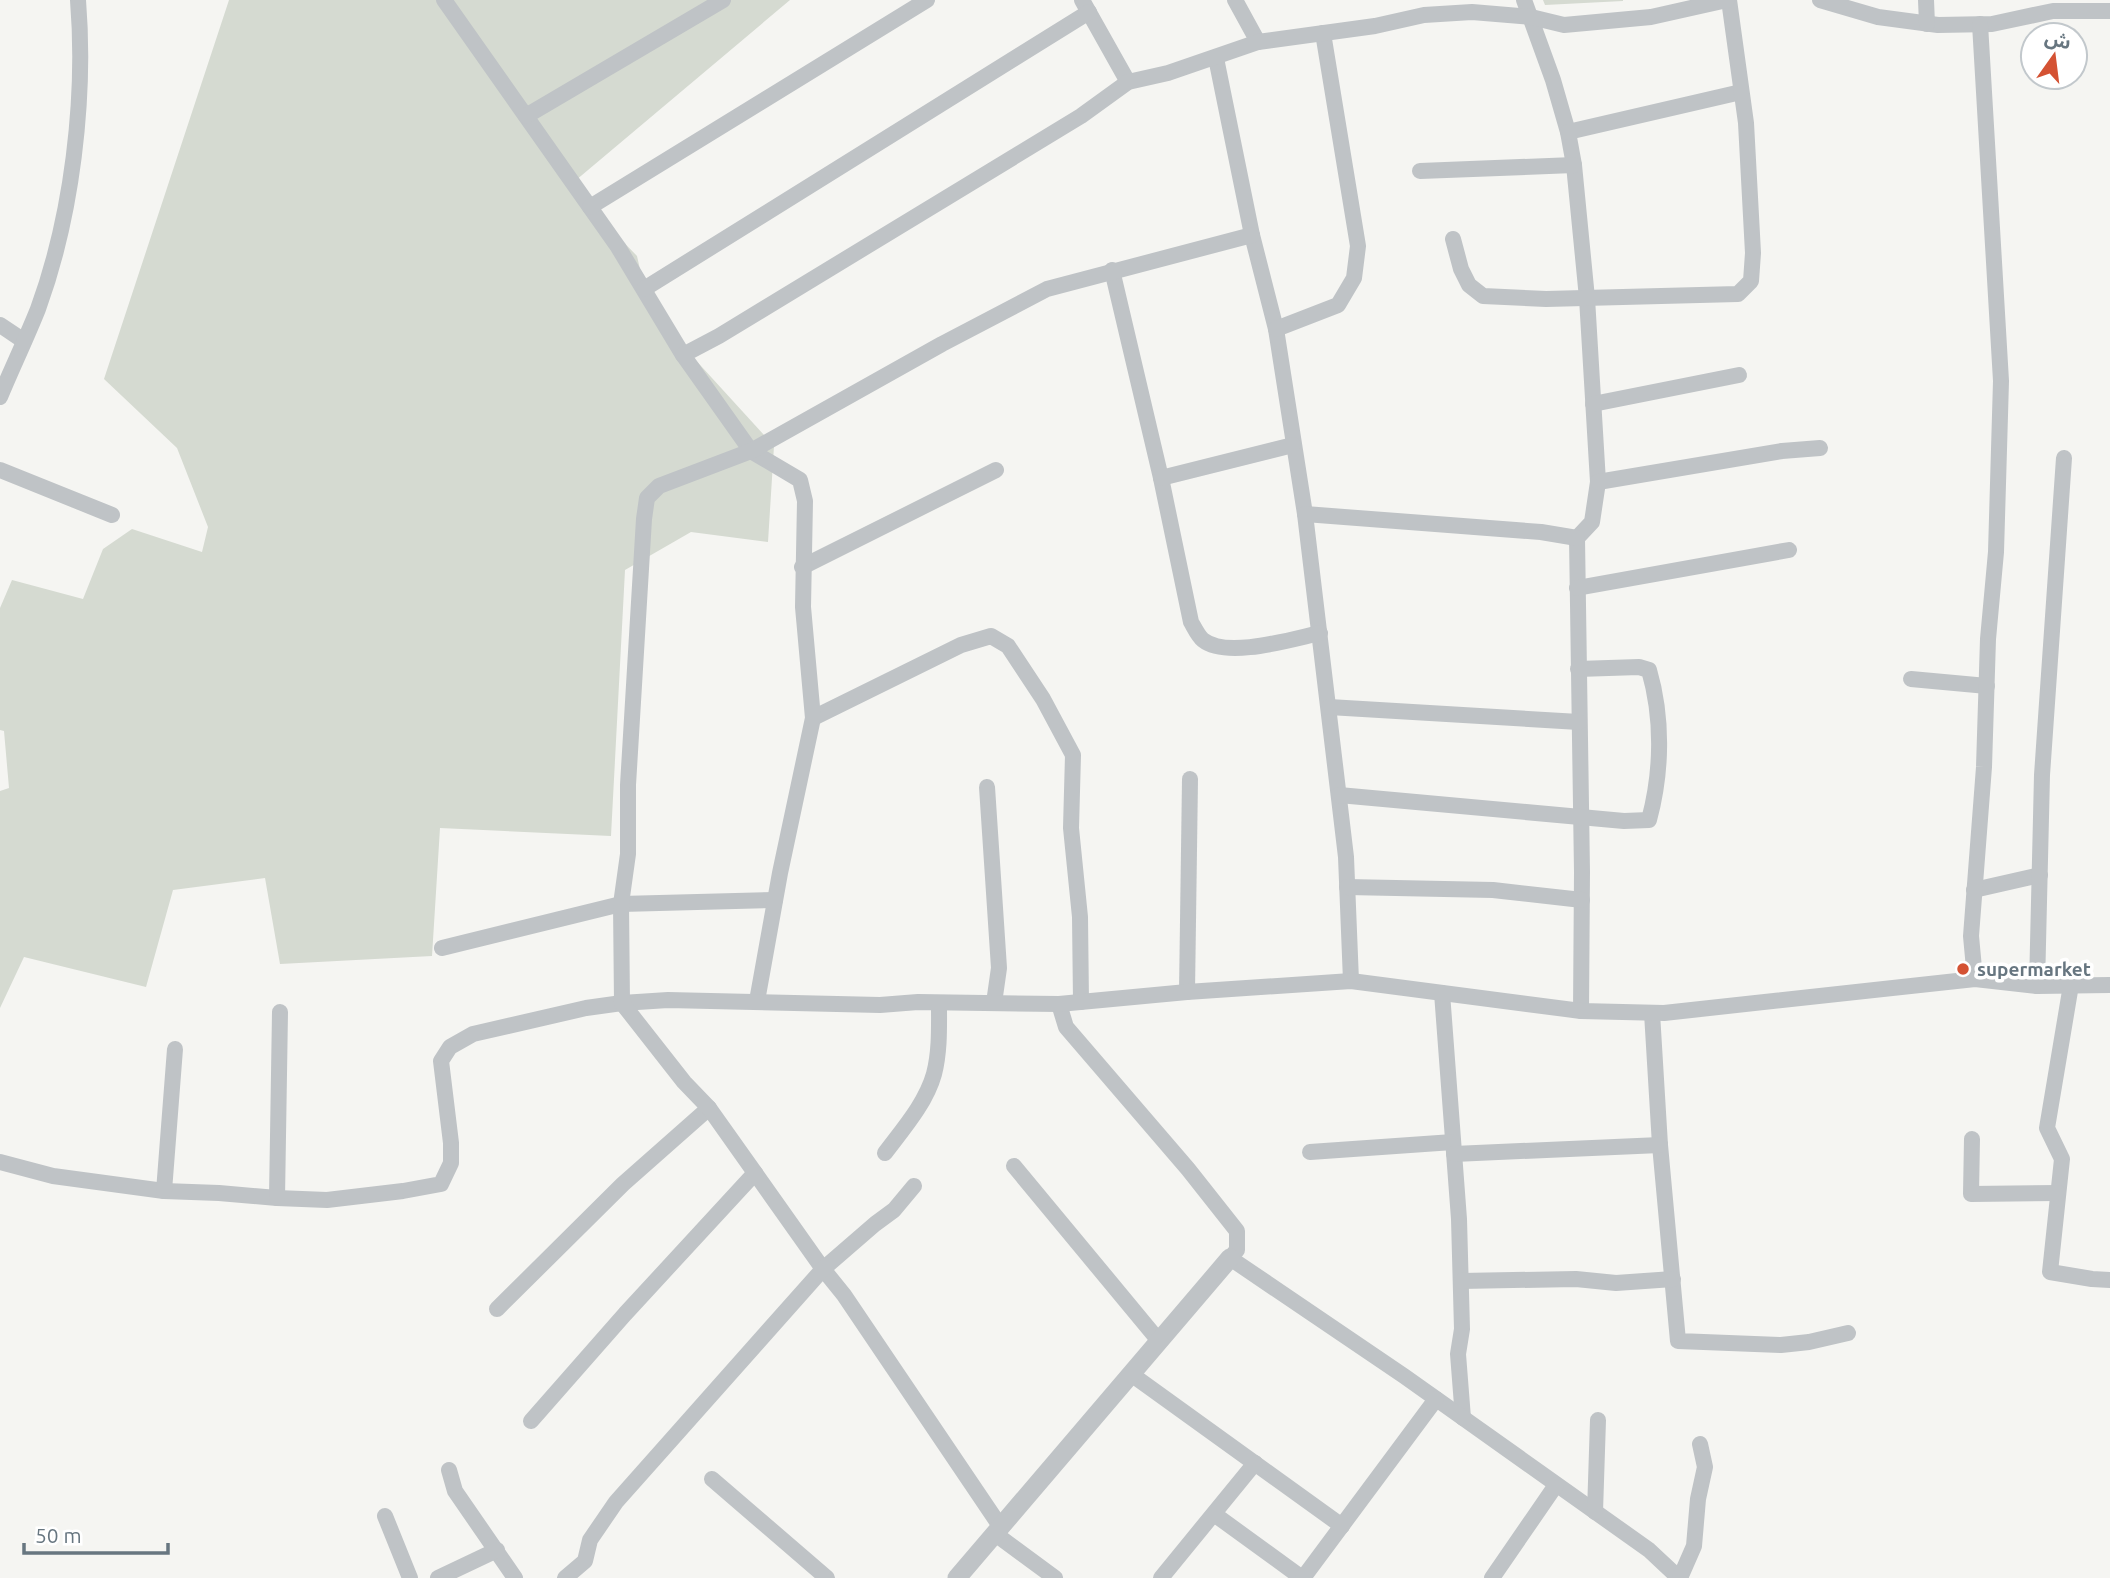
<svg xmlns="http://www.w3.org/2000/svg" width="2110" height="1578" font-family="Ubuntu,'Noto Sans Arabic',sans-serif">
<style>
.green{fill:#d5dad1}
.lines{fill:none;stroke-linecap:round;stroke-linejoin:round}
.minor{stroke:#bfc3c6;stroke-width:16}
.tertiary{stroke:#bfc3c6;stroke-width:19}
.poi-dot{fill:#d45233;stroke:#fff;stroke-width:2.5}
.labels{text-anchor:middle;stroke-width:7;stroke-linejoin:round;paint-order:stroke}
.poi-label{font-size:19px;font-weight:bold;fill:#677680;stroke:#fff;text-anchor:start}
</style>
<rect width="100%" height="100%" fill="#f5f5f2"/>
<!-- green -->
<g class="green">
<polygon points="229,0 790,0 569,186 637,256 649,309 774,446 768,542 691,532 625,570 611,836 440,828 432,956 280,964 265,878 173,890 146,987 24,957 0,1008 0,791 9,788 4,731 0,730 0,608 12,580 83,599 103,549 132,529 202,552 208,527 177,448 104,379"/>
<polygon points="1543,0 1623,0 1623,1 1545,5"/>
</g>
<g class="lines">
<!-- minor -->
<g class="minor">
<polyline points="444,0 618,247 683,355"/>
<polyline points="1082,0 1128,82"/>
<polyline points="1235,0 1258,42"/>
<polyline points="1524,0 1553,80 1568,132 1574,165 1587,298 1598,482 1592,522 1577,538 1582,872 1581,1011"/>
<polyline points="1820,0 1878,17 1938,25 1992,24 2053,11 2110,11"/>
<polyline points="1926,0 1927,24"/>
<polyline points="1216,58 1252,235 1276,329 1305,514 1346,857 1351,981"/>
<polyline points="526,116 723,0"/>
<polyline points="1568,132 1741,92"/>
<polyline points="1420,171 1574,165"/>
<polyline points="590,207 927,0"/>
<polyline points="1453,239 1461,269 1469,285 1483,296 1546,299 1738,294 1751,281 1753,253 1746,123 1729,0"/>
<path d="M1112,270L1161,478L1191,622C1194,627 1198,636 1203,640C1227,659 1292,639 1320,633"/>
<polyline points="644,289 1089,12"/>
<polyline points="0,325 24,341"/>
<polyline points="1276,329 1338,305 1354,278 1358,246 1323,33"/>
<path d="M0,397C12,368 26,339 38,309C72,216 86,99 78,0"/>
<polyline points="1593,404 1739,375"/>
<polyline points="0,470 112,515"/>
<polyline points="1161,478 1293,445"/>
<polyline points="1598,482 1782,451 1820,448"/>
<polyline points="1305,514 1541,532 1577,538"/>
<polyline points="802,567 996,470"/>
<polyline points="1577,588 1789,550"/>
<polyline points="1911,679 1987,686"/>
<polyline points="1329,707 1579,722"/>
<polyline points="813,718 961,645 991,636 1008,646 1043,699 1073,755 1071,828 1080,917 1081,1002"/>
<polyline points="987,787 999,968 994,1003"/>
<path d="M1339,795L1624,821L1649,820C1662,772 1663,718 1649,670L1639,667L1578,669"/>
<polyline points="1347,887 1493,890 1582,900"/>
<polyline points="1974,890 2040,875"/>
<polyline points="442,948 621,904 775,900"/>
<polyline points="1975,979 1971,936 1984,767 1988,639 1996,552 2001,381 1980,24"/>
<polyline points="2071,985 2047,1128 2062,1159 2050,1272 2092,1279 2110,1280"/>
<polyline points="2037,986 2042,775 2064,458"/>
<polyline points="1187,992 1190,779"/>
<polyline points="1442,993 1459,1219 1462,1329 1458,1354 1463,1418"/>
<polyline points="757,1001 780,873 813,718 803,607 805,501 800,480 751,451 683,355 719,336 1081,116 1128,82 1168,73 1258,42 1375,26 1424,15 1472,12 1531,17 1564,25 1651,17 1727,0"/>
<polyline points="1059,1004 1066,1027 1188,1169 1237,1231 1237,1250 1230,1258 1404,1376 1649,1550 1679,1578"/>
<polyline points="1652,1013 1660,1145 1678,1341 1781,1345 1809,1342 1848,1333"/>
<polyline points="1972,1139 1971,1194 2058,1193"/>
<polyline points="1310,1152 1453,1142"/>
<path d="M885,1153C903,1129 926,1103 934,1074C940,1051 939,1026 939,1003"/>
<polyline points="1454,1154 1660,1145"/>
<polyline points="0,1162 53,1176 164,1191 219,1193 277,1198 327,1200 403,1191 441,1184 451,1163 451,1143 441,1061 450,1047 473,1034 586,1008 622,1003 668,1000 880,1005 918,1002 1059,1004 1187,992 1351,981 1581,1011 1664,1013 1975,979 2037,986 2110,985"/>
<polyline points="1014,1166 1159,1341"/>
<polyline points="164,1191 175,1049"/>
<polyline points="277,1198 280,1012"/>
<polyline points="1461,1281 1576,1279 1616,1283 1673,1279"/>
<polyline points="497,1309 623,1184 709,1108"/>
<polyline points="1131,1374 1342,1526"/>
<polyline points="531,1421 625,1314 755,1173"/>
<polyline points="449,1470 455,1491 515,1578"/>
<polyline points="712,1479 827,1578"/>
<polyline points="1595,1512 1598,1420"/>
<polyline points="1214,1514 1302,1578"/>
<polyline points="385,1516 410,1578"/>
<polyline points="1000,1526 844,1295 823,1269 709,1108 684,1082 622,1003 621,904 628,854 628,785 644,519 647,498 659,486 751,451 942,344 1047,289 1252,235"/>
<polyline points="994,1533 1055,1578"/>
<polyline points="438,1578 497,1550"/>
<polyline points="565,1578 585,1561 590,1540 616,1502 823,1269 875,1224 894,1210 914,1186"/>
<polyline points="1161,1578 1255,1463"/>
<polyline points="1303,1578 1436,1399"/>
<polyline points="1492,1578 1556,1485"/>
<polyline points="1680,1578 1694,1546 1698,1499 1705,1467 1700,1444"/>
</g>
<!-- tertiary -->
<polyline class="tertiary" points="957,1578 1230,1258"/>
</g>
<!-- markers -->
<circle class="poi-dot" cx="1963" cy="969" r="7"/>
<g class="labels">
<!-- poi labels -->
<g class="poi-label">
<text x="1977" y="976">supermarket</text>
</g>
</g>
<!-- north arrow -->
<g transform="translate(2054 56) rotate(14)"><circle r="33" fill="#ffffff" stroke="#c2c8cc" stroke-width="2"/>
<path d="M0-5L12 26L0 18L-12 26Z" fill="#d45233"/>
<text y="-10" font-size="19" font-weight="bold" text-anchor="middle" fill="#677680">ش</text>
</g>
<!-- scale -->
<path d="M24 1543v10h144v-10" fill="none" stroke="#677680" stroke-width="3.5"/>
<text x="35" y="1543" font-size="21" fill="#677680" stroke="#ffffff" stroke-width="5" paint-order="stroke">50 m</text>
</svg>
